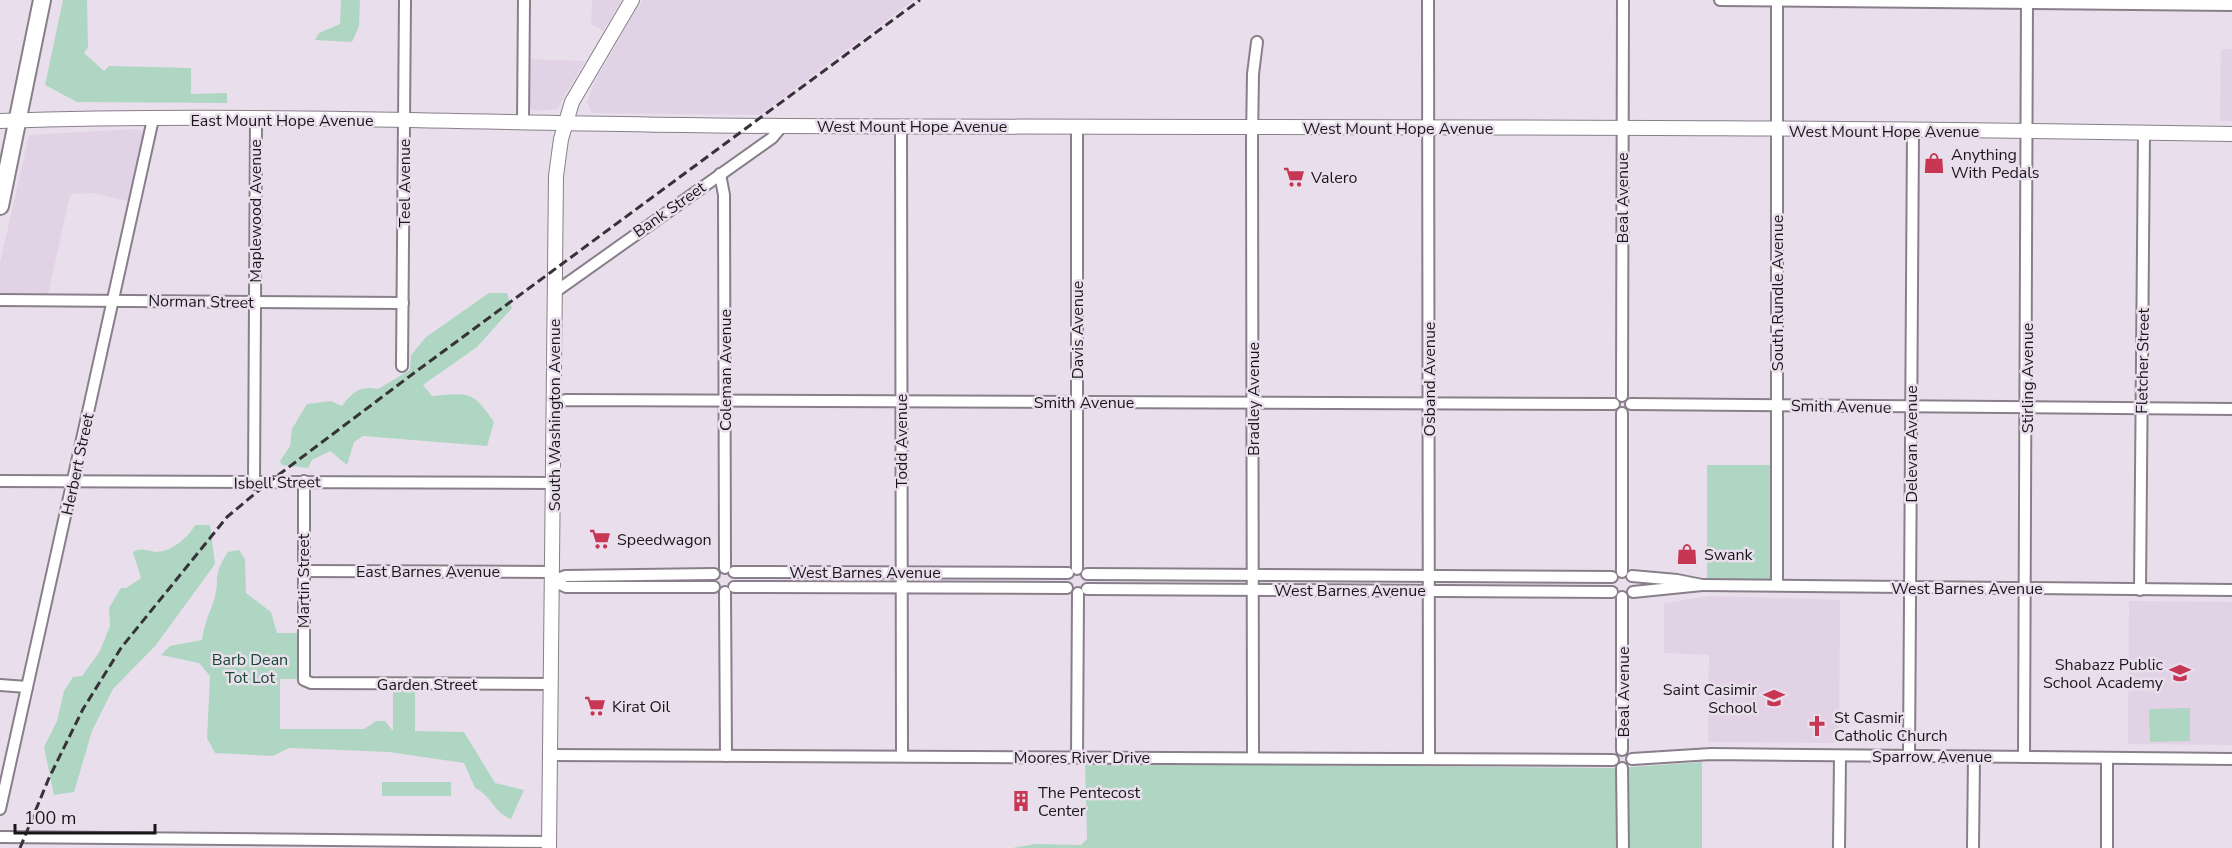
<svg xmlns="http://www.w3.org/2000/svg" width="2232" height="848" font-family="'Nunito Sans',sans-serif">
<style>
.built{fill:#e1d2e5}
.green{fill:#afd6c2}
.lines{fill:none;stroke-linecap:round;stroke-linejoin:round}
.minor-casing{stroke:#887f8b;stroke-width:14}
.tertiary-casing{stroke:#887f8b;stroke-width:16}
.primary-casing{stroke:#887f8b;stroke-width:20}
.minor{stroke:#fff;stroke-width:10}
.tertiary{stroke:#fff;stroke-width:14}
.primary{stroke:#fff;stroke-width:16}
.rail{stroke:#363238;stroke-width:3;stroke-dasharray:9 4.5;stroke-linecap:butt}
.labels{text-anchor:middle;stroke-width:5;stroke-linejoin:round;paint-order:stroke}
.street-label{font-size:16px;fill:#1a171b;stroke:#e9dfec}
.poi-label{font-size:16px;fill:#1a171b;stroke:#e9dfec;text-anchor:start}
.park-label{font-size:16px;fill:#154934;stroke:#e9dfec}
</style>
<rect width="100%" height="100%" fill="#e9dfec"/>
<!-- built -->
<g class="built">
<polygon points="592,0 622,0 603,31 591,24"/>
<polygon points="642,0 914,0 760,115 592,113 587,102 595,81"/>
<polygon points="2221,49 2232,49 2232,121 2220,121"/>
<polygon points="529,59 585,61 557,109 535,111 529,107"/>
<polygon points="137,129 143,133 129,201 92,193 72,194 69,199 48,295 0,294 0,263 29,135"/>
<polygon points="1710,596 1840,600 1839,743 1708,742 1709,655 1664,653 1664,603"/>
<polygon points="2129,601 2232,602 2232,745 2128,744"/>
</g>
<!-- green -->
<g class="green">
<polygon points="63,0 87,0 88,47 84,53 104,71 109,66 191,68 191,94 227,93 227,103 77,102 45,85"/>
<polygon points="341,0 360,0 359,26 352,42 315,40 319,33 340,24"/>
<path d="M489,293H507L512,308L477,347L423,385L432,396C470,393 472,390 494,422L487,446L363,436L354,442L347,465L330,451L312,460L308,468L282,465L280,461L290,446L292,429L307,404L331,401L342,406C352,392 360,385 378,389L410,370L411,355L426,337Z"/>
<rect x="1707" y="465" width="65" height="115"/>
<path d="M195,525H210L215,564L156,645L113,689L92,731L74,792L54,795L44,747L57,721L64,691L73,677L82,676L100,651L110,626L109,608L121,588H126L141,578L133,552C142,547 147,551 156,552C171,552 189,537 195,525Z"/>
<path d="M239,550L245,559L246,593L271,612L277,633H297V679H280V729H364L376,721H385L393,731V689H415V731L464,732L495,783L524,790L511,819C494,813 491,795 475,788L464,763L389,752L289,748L273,756L215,753L207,738L210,676L199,663L161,655L170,646L202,640C204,625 209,614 214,600C221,577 211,577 228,552Z"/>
<polygon points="2190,708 2190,741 2150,742 2149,709"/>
<polygon points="1702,762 1702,848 1013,848 1035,844 1081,845 1087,839 1085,763 1616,768"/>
<rect x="382" y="782" width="69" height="14"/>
</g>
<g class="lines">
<defs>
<g id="minor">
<polyline points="1428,0 1429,758"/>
<polyline points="1720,0 2232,5"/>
<polyline points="1777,0 1777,585"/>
<polyline points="523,122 524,0"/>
<polyline points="901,126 902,756"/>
<polyline points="720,174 724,195 725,568"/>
<polyline points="555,292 772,138 782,126"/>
<polyline points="0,300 403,303"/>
<polyline points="402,366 405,0"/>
<polyline points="1622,396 1623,0"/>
<polyline points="554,403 566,400 1614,404"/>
<polyline points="1631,404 2232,409"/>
<polyline points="1622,413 1622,572"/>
<polyline points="0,481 553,483"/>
<polyline points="304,481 304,680 311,683 550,684"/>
<polyline points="254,484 256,119"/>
<polyline points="1077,569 1077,127"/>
<polyline points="303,571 553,572"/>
<polyline points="734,572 1068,573"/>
<polyline points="1087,574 1612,577"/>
<polyline points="1632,576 1677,580 1702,585 1633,592"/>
<polyline points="553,581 566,587 714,587"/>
<polyline points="553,581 565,576 714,574"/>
<polyline points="1702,585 2232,590"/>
<polyline points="734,587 1067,588"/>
<polyline points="1087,589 1612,592"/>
<polyline points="2140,590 2144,133"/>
<polyline points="725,592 726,756"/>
<polyline points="0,685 27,687"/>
<polyline points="1622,750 1622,597"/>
<polyline points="550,755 1613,760"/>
<polyline points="1077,756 1078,593"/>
<polyline points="1909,756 1913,131"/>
<polyline points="1253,757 1252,140 1253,74 1257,42"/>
<polyline points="2024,757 2027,0"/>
<polyline points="1632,759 1711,754 2232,759"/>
<polyline points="1622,768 1623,848"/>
<polyline points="0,809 153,119"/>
<polyline points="0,837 549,842"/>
<polyline points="1839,848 1840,756"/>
<polyline points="1973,848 1974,757"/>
<polyline points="2107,848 2107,758"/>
</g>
<g id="tertiary">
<path d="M0,121C261,112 524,125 785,126C1267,128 1750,125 2232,134"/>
<polyline points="549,848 556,176 561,139 572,102 632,0"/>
</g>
<polyline id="primary" points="0,206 42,0"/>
</defs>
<!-- minor casing -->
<use href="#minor" class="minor-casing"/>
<!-- tertiary casing -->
<use href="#tertiary" class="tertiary-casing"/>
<!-- primary casing -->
<use href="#primary" class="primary-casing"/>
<!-- minor -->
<use href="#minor" class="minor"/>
<!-- tertiary -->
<use href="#tertiary" class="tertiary"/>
<!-- primary -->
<use href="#primary" class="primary"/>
<!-- rail -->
<polyline class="rail" points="20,848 49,778 83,709 121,648 227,517 269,482 414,373 920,0"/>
</g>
<!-- icons -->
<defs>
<symbol id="shop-bare" viewBox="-9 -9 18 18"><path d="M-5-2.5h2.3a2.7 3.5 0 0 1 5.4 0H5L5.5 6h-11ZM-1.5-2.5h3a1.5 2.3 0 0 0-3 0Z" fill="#c73753" stroke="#e9dfec" stroke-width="2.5" paint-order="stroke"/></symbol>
<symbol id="supermarket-bare" viewBox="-9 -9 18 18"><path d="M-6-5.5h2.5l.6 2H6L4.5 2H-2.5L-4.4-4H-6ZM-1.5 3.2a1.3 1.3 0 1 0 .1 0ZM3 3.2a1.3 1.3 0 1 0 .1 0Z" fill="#c73753" stroke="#e9dfec" stroke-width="2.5" paint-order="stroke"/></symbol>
<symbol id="school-bare" viewBox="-9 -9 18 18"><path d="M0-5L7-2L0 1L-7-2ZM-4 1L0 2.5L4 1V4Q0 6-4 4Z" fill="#c73753" stroke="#e9dfec" stroke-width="2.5" paint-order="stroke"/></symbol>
<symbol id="church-bare" viewBox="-9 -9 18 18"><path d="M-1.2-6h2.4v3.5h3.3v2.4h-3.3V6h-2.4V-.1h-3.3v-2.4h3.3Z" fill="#c73753" stroke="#e9dfec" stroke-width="2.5" paint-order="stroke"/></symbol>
<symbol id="building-bare" viewBox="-9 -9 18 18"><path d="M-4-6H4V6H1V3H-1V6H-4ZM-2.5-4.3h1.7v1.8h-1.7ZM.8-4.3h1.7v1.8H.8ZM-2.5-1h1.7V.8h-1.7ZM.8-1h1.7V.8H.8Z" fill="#c73753" stroke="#e9dfec" stroke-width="2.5" paint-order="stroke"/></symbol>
</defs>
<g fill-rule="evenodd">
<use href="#shop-bare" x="1919" y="148" width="30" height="30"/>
<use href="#supermarket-bare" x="1279" y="162" width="30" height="30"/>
<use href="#supermarket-bare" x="585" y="524" width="30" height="30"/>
<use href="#shop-bare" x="1672" y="539" width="30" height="30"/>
<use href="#school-bare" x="2165" y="658" width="30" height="30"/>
<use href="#school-bare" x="1759" y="683" width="30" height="30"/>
<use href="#supermarket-bare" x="580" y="691" width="30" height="30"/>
<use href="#church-bare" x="1802" y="711" width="30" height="30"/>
<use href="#building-bare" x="1006" y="786" width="30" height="30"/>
</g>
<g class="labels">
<!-- street labels -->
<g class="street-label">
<text x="282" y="126">East Mount Hope Avenue</text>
<text x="912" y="132">West Mount Hope Avenue</text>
<text x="1398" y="134">West Mount Hope Avenue</text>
<text x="1884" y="137">West Mount Hope Avenue</text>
<text transform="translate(404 183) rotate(-90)" y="6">Teel Avenue</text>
<text transform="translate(1622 198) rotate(-90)" y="6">Beal Avenue</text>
<text transform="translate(669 209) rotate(-35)" y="6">Bank Street</text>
<text transform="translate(255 211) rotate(-90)" y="6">Maplewood Avenue</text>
<text transform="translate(1777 293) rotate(-90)" y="6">South Rundle Avenue</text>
<text transform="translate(201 301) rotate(1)" y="6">Norman Street</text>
<text transform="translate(1077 330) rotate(-90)" y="6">Davis Avenue</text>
<text transform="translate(2142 361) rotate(-89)" y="6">Fletcher Street</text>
<text transform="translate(725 370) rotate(-90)" y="6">Coleman Avenue</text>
<text transform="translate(2027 378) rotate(-90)" y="6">Stirling Avenue</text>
<text transform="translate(1429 379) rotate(-90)" y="6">Osband Avenue</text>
<text transform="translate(1253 399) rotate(-90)" y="6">Bradley Avenue</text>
<text x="1084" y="408">Smith Avenue</text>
<text transform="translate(1841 406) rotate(1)" y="6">Smith Avenue</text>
<text transform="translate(554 415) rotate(-90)" y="6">South Washington Avenue</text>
<text transform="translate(901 441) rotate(-90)" y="6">Todd Avenue</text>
<text transform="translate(1911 444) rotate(-90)" y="6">Delevan Avenue</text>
<text transform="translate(77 464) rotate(-78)" y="6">Herbert Street</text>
<text transform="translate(277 482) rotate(-1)" y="6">Isbell Street</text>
<text x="428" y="577">East Barnes Avenue</text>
<text x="865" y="578">West Barnes Avenue</text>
<text transform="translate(303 581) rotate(-90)" y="6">Martin Street</text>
<text x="1967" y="594">West Barnes Avenue</text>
<text x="1350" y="596">West Barnes Avenue</text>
<text x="427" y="690">Garden Street</text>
<text transform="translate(1623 692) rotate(-90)" y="6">Beal Avenue</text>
<text x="1932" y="762">Sparrow Avenue</text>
<text x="1082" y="763">Moores River Drive</text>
</g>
<!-- poi labels -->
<g class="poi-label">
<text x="1951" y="160">Anything<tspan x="1951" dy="18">With Pedals</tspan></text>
<text x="1311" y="183">Valero</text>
<text x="617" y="545">Speedwagon</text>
<text x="1704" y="560">Swank</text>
<text x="2163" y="670" text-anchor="end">Shabazz Public<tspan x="2163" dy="18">School Academy</tspan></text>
<text x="1757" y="695" text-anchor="end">Saint Casimir<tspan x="1757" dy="18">School</tspan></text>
<text x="612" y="712">Kirat Oil</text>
<text x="1834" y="723">St Casmir<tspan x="1834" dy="18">Catholic Church</tspan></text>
<text x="1038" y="798">The Pentecost<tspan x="1038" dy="18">Center</tspan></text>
</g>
<!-- park labels -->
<g class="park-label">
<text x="250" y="665">Barb Dean<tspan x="250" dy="18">Tot Lot</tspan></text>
</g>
</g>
<!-- scale -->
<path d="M15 824v9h140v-9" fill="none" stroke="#1a171b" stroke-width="3"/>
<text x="24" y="824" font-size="18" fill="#1a171b" stroke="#e9dfec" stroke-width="4.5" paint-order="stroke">100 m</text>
</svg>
